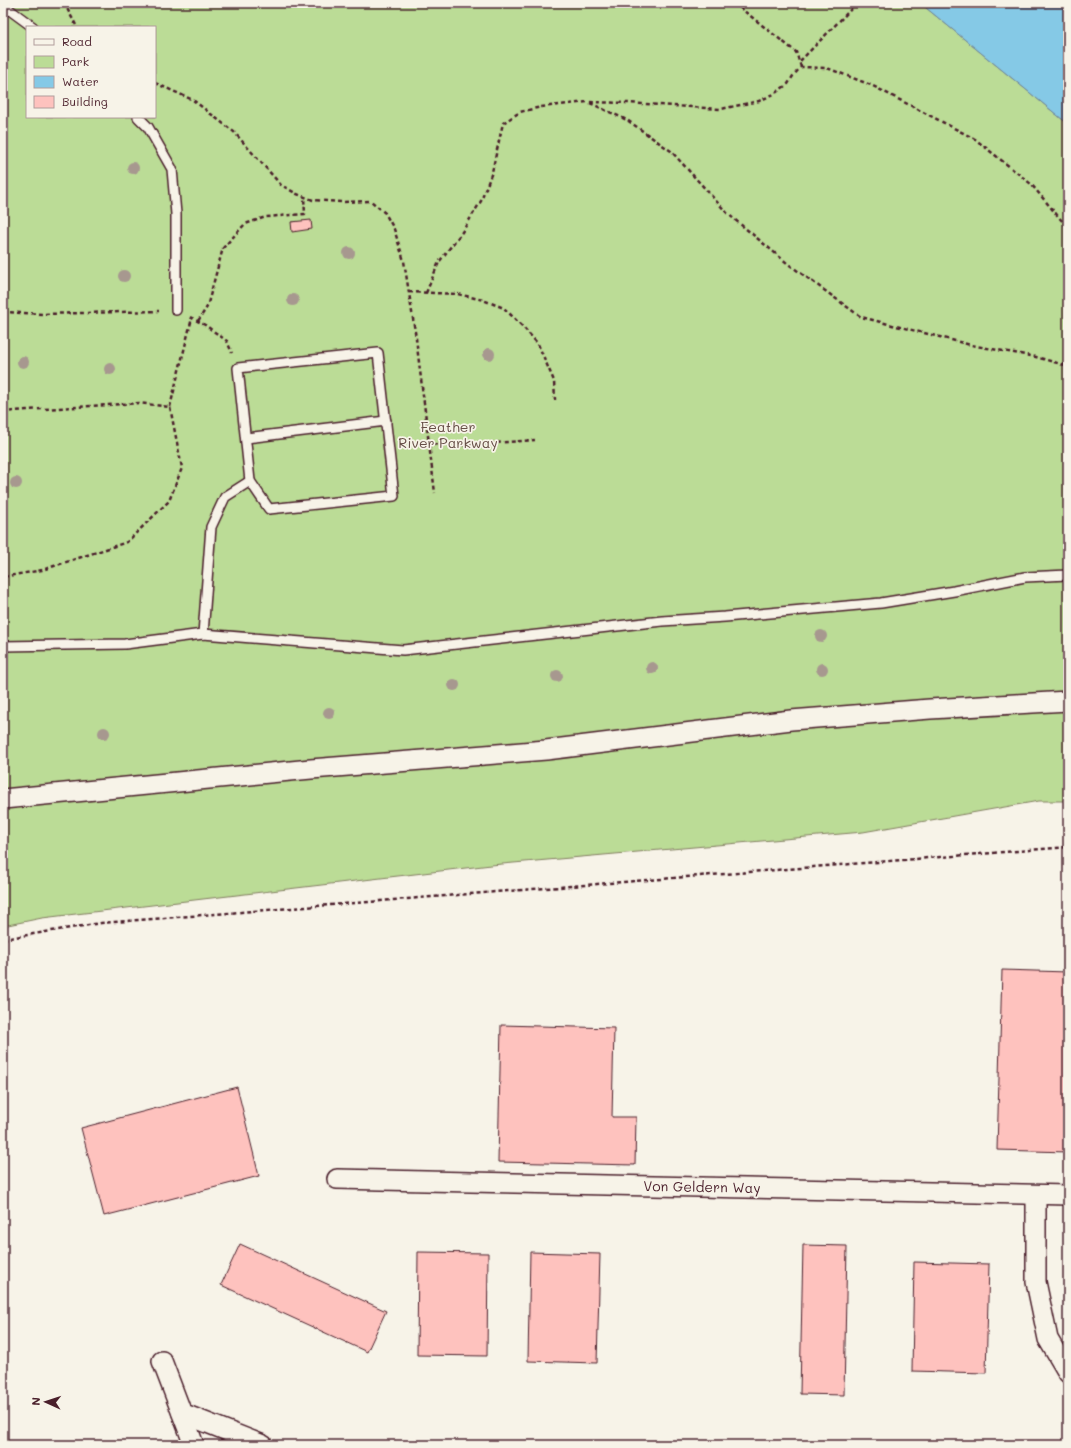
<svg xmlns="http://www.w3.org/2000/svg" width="1071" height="1448" font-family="Mali,sans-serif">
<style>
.green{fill:#bbdc96;stroke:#827e60;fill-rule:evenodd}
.water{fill:#85c9e6;stroke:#6d859b}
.building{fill:#fec2be;stroke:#4a1f2b}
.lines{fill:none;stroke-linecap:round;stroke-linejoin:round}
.service-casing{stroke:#4a1f2b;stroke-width:12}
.minor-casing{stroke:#4a1f2b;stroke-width:22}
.path{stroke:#4a1f2b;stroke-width:2.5;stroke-dasharray:4 3;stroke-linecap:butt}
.service{stroke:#f7f3e8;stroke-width:9}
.minor{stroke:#f7f3e8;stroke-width:19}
.tree{fill:#a7988f}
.labels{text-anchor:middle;stroke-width:3.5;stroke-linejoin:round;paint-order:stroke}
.park-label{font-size:14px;fill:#664e46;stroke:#f7f3e8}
.street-label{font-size:14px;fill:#4a1f2b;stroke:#f7f3e8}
</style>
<rect width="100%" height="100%" fill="#f7f3e8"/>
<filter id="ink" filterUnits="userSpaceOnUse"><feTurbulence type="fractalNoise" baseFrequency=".025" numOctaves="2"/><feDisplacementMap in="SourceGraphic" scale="8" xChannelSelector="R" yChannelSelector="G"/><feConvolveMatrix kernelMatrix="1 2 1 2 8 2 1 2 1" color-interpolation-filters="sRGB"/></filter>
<g filter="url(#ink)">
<!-- green -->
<path class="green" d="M3,3H920L1068,124V801H1039L863,832L491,865L42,918L3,926ZM27,27H155V117H27Z"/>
<!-- water -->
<polygon class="water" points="920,3 1068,3 1068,124"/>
<!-- building -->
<g class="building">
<polygon points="311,220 312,229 292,232 291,222"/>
<polygon points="1002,970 1068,972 1068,1152 997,1150"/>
<polygon points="501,1025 614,1028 612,1117 636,1117 635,1165 498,1162"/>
<polygon points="237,1087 259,1176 104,1216 81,1128"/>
<polygon points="240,1244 386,1311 367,1352 221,1285"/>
<polygon points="803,1245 847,1246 844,1395 800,1394"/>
<polygon points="418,1252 488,1253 487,1356 417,1355"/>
<polygon points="530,1252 600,1254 597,1363 528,1361"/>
<polygon points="914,1262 989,1264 986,1373 912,1371"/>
</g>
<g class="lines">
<defs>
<g id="service">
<polyline points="3,5 33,27"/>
<polyline points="138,117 148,127 172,169 176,214 176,310"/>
<polygon points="378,353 394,496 269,509 250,481 238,368"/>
<polyline points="246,438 386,421"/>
<polyline points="203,634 211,527 225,497 250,481"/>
<polyline points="3,646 125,644 203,634 403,650 662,621 725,617 881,603 954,591 1025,577 1068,575"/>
</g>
<g id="minor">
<polyline points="3,799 311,769 546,750 791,720 930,709 1068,701"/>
<polyline points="337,1179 1068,1195"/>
<polyline points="1036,1195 1036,1282 1048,1339 1068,1373"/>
<polyline points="162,1361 194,1445"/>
<polyline points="182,1413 263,1445"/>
</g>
</defs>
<!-- service casing -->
<use href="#service" class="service-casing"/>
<!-- minor casing -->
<use href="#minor" class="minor-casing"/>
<!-- path -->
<g class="path">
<polyline points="64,3 77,27"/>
<polyline points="734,3 796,52 801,67"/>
<polyline points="800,61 857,3"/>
<polyline points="155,83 193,100 234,132 281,185 297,194 313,200 342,202 371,201 385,213 394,229 404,261 416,338 429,444 466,445 535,440"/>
<polyline points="590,103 627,120 671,151 728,214 787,263 861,317 971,345 1036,357 1068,366"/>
<polyline points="409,292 458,294 483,300 504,308 523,327 538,344 554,381 555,400"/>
<polyline points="426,293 439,262 462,232 481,201 492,172 503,123 520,112 541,107 588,102 629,103 721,109 759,101 774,94 788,84 793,76 801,67 827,68 871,85 975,139 1031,184 1068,228"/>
<polyline points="3,312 44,314 159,311"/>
<polyline points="190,317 205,325 227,341 232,353"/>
<polyline points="198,321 207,307 223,248 245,224 266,217 305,214 304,197"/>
<polyline points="170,407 192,318"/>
<polyline points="3,412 27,410 139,403 170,407 182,468 169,501 127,542 42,570 3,577"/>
<polyline points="429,444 435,493"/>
<polyline points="3,939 101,923 1068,847"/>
</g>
<!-- service -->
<use href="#service" class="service"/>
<!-- minor -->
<use href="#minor" class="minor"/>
</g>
<!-- trees -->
<g class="tree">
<circle cx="133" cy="168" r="6"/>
<circle cx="349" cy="253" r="6"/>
<circle cx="124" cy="276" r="6"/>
<circle cx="293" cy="300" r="6"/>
<circle cx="489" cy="354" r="6"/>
<circle cx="23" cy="362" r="6"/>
<circle cx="110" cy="369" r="6"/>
<circle cx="16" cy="483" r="6"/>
<circle cx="821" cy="636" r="6"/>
<circle cx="652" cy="668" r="6"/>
<circle cx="822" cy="669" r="6"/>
<circle cx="557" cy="676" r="6"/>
<circle cx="454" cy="685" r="6"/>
<circle cx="329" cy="713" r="6"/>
<circle cx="104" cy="733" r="6"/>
</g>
</g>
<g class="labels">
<!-- park labels -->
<g class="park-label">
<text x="448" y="432">Feather<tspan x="448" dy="16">River Parkway</tspan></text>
</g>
<!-- street labels -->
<g class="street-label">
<text transform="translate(702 1187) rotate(1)" y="5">Von Geldern Way</text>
</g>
</g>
<!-- margin -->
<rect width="1071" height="1448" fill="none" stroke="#f7f3e8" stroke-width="16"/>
<rect x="8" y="8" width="1055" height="1432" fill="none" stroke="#4a1f2b" stroke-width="1.5" filter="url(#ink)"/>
<!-- legend -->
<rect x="26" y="26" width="130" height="92" fill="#f7f3e8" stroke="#b29e9c"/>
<rect x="34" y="39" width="20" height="6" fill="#f7f3e8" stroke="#b29e9c"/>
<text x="62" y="46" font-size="12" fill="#4a1f2b">Road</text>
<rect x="34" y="56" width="20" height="12" fill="#bbdc96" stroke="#b29e9c"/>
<text x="62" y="66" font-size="12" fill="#4a1f2b">Park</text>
<rect x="34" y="76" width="20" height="12" fill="#85c9e6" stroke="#b29e9c"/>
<text x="62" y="86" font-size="12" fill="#4a1f2b">Water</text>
<rect x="34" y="96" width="20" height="12" fill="#fec2be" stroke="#b29e9c"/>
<text x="62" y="106" font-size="12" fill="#4a1f2b">Building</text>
<!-- north arrow -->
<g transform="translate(46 1402) rotate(273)" stroke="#f7f3e8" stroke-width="3" paint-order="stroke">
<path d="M0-3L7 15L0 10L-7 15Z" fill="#4a1f2b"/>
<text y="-6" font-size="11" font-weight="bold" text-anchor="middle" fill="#4a1f2b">N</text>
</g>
</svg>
